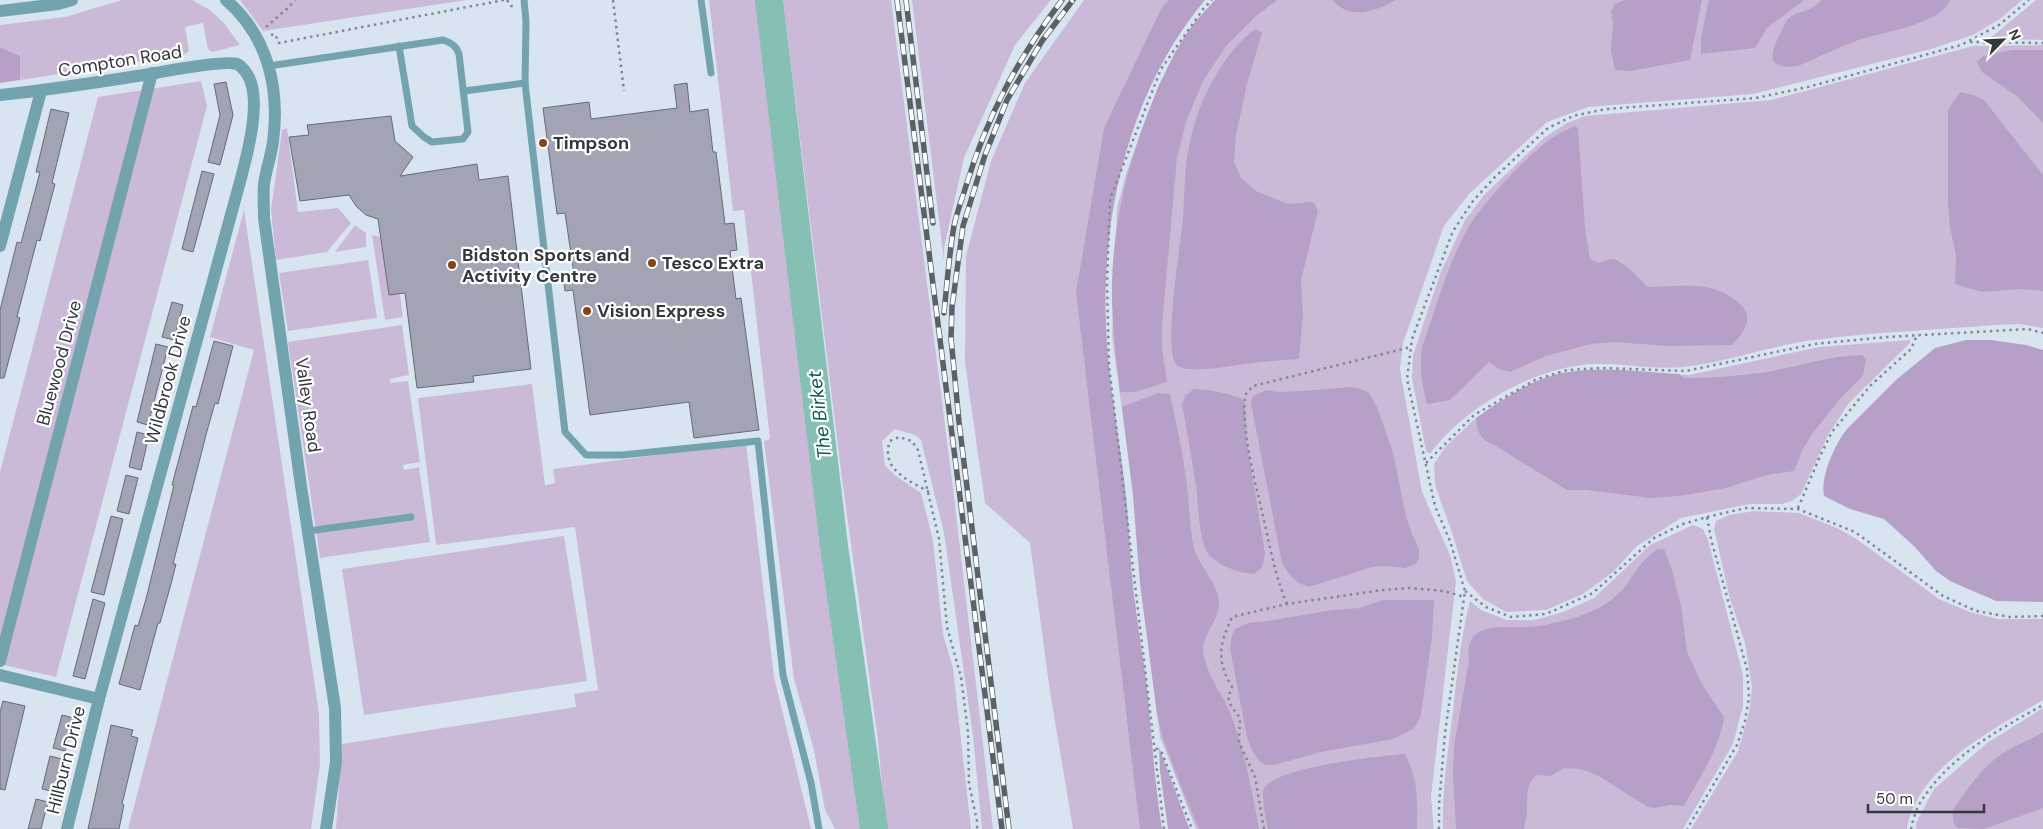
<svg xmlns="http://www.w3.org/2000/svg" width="2043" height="829" font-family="'DM Sans',sans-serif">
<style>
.green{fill:#cbbad7}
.forest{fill:#b7a0c7}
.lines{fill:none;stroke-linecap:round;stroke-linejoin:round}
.river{stroke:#86c0b4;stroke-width:28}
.building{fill:#a2a4b3;stroke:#676a77}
.path{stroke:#808991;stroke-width:2.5;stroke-dasharray:2.5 4;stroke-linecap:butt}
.service{stroke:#72a3ae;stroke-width:7}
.minor{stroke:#72a3ae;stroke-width:12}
.rail-casing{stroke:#5b6267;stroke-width:5.5}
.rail{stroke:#fff;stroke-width:4;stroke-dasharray:11;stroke-linecap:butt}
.poi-dot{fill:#874318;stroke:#fff;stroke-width:2}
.labels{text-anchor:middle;stroke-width:4.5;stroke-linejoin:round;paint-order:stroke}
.street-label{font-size:18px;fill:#33383c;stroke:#fff}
.poi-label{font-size:18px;font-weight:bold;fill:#33383c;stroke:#fff;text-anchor:start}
.water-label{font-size:19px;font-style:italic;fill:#085a4f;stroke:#fff}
</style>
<rect width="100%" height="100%" fill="#d8e5f1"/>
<!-- green -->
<g class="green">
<polygon points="122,0 192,0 210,10 224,23 240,45 212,52 208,49 203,23 185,27 189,51 183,55 20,80 20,56 0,47 0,25 65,17"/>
<polygon points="240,0 467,0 263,31"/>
<polygon points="709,0 766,0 820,459 868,829 835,829 825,810 814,750 794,679 764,441 770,439 744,210 733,211"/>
<polygon points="783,0 891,0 953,488 993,829 982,829 973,736 944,533 921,440 915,435 895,429 882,441 885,466 896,476 921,493 933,540 943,634 953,668 971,829 886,829 878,741 842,479"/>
<polygon points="912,0 1051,0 1015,45 964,158 944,248 944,261"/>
<polygon points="1084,0 1200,0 1169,27 1104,202 1097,316 1157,829 1073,829 1050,692 1030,543 985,503 965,363 966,256 991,161 1025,83"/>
<polygon points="1220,0 2022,0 2000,19 1973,35 1931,49 1753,94 1588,107 1547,122 1469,194 1444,226 1403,343 1400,369 1422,492 1450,555 1456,581 1431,797 1434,829 1196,829 1160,737 1145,617 1134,497 1112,337 1117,208 1126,174 1159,84 1180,50"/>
<polygon points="2036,0 2043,0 2043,40 1989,39"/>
<path d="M2043,45V328L2019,324L1995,325C1935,330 1874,332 1814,340C1770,346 1728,362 1684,367C1655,370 1624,363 1594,364C1536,366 1463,408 1430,454L1426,451L1412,378L1413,355L1440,274L1465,220L1485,194L1545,137L1567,123L1585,116L1771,100L1973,46Z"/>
<polygon points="201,81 207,106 56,677 0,664 0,472 98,97"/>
<polygon points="287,128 298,212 338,208 351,223 327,252 276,260 271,210 282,130"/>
<polygon points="244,210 319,713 320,765 311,829 128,829 254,350 210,337"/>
<polygon points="355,225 366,233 366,247 335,252"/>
<polygon points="372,235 380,237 389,295 400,294 403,317 385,320"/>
<polygon points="368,260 377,318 288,331 279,273"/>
<polygon points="402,325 409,375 390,379 391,383 408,381 420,462 403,465 404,470 419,467 430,542 320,558 288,342"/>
<polygon points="1910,340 1910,343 1849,403 1828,435 1801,494 1792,501 1782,504 1750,504 1681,518 1637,546 1613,572 1583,594 1546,610 1506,612 1483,599 1467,581 1451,530 1435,485 1434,464 1445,447 1476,418 1534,383 1596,371 1689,375 1819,347"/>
<polygon points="532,384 545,485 555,483 553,469 746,443 774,677 811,829 336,829 342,744 576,707 574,694 598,690 575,527 436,545 418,398"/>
<path d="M1754,511L1799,513L1837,528L1855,538L1939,599L1970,612L1998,619H2043V700C1994,729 1917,767 1907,829H1691L1738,751L1749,713L1752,687L1745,643L1730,599L1714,529L1716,521L1729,515Z"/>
<path d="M1693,525L1703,529L1708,540L1743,675V706L1733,744L1683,829H1443C1442,789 1448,750 1453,711C1457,674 1461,637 1470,601L1481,610L1507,620H1534L1563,612L1594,598L1650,545Z"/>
<polygon points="564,536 587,681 364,715 342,569"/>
<polygon points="2043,708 2043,829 1916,829 1916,823 1934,789 1987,743"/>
</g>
<!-- forest -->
<g class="forest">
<path d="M1169,0H1205C1131,88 1101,212 1106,325C1108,382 1120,439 1126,496C1129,526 1130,556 1133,586C1137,623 1144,660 1148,697C1152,741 1155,785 1162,829H1140L1076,292L1104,128L1162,7Z"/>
<path d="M1215,0H1277L1255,17L1226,46L1203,81L1186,122L1177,158L1162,325V347L1167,382L1135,392H1120C1116,355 1111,318 1112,281C1114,215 1130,154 1156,93C1166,70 1177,46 1192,26C1199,17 1207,9 1215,0Z"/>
<path d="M1332,0H1395C1377,12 1349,20 1332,0Z"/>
<polygon points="1624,0 1702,0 1690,60 1630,71 1615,70 1611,50 1613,24 1611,11 1615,4"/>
<polygon points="1709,0 1804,0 1767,28 1755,48 1701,54 1701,38"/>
<path d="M1821,0H1950C1942,24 1879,33 1856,41C1836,48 1817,58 1798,66C1772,69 1767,61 1778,38C1781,33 1784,25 1787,20C1796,10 1812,13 1821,0Z"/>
<path d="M1256,29L1262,33L1247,84L1236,135L1234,162L1241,178L1256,191L1288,204L1312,202L1315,204L1318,211L1301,280L1303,315L1299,359C1284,360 1269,361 1254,363C1239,364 1185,376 1176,364C1163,348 1181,243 1183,217C1185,193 1184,169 1189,146C1191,136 1194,126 1197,116C1205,90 1232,42 1256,29Z"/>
<polygon points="0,47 20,56 20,80 0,83"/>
<polygon points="2012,50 2043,50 2043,123 2018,97 1982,72 1977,62 1983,56"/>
<polygon points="1960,92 1973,95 1984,100 2043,175 2043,291 2021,289 1982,292 1955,284 1956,256 1950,227 1948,203 1948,110"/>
<path d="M1575,126L1578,128L1585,228L1590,259L1599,263C1603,262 1606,260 1610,259C1620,257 1641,280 1648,287C1682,286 1715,279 1741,305C1755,318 1743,334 1732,345L1668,346L1614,342L1591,344L1546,356L1510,372L1499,369L1489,362L1450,400L1427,404C1422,385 1419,367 1422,347C1436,308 1447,266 1467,230C1480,205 1531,151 1555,136C1561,132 1568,129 1575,126Z"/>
<path d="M1966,340H1991L2026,345L2043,350V602L1996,601L1950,581L1936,571L1914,546L1884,519L1850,509L1824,496C1820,477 1835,444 1847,429L1896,380L1935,348Z"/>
<path d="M1862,355L1866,359L1863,376L1840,399L1812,434L1802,451L1794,471L1767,475L1726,488L1679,496L1651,498L1586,490H1567L1494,445C1481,440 1477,433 1476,418C1503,399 1534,377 1568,372C1604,366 1643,372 1679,374L1684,378C1709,378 1735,376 1760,373C1795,368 1827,356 1862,355Z"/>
<path d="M1350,387L1361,389L1369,393L1377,407L1393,452L1405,512L1412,534L1419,549V558L1416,564L1405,568L1385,566L1372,567L1309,587C1295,583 1289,575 1282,563L1251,403L1253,396L1266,390L1278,392L1301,391Z"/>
<path d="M1194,389C1210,389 1225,393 1241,398L1245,404L1247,443L1265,554L1262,567L1254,574C1240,573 1218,566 1209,555C1198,540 1199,506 1196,487C1192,459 1187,431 1182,404L1186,395Z"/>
<path d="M1158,393L1170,394C1175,420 1182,446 1185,472C1189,496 1189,520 1193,544C1197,565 1218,581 1219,603C1219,623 1199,636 1204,656C1209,680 1223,694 1231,715C1245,751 1252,791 1259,829H1199L1184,794L1163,739L1157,714L1140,584L1133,496L1122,407Z"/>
<path d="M1658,549H1664L1672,570L1681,606L1687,652L1702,684L1724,717C1720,749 1699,778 1684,806L1670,805L1654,808L1648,807L1597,775L1581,769L1564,768L1550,776L1537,775C1525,785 1528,795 1527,809C1527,815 1525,822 1524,829H1456L1453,773L1454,746L1469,661C1463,620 1501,628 1529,627C1542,626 1554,623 1566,620C1587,615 1609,605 1623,589C1637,572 1639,561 1658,549Z"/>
<polygon points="1383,600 1434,600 1432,637 1421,714 1418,722 1413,729 1393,739 1321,752 1274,765 1266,765 1259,761 1252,750 1247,737 1230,649 1232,635 1235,629 1248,623 1268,621 1332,610 1359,608"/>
<path d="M2043,732V808L1984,829L1957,828L1954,824L1952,811C1967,790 1982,766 2005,752C2017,745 2031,740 2043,732Z"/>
<polygon points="1159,747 1188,825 1190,829 1168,829 1160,771"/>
<path d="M1405,754C1419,780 1417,800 1417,829H1268C1266,821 1262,798 1263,791C1269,767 1382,756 1405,754Z"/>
</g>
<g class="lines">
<!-- river -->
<polyline class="river" points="769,0 834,546 874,829"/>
</g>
<!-- building -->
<g class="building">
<polygon points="226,82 233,115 220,165 208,162 220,115 214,84"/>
<polygon points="687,83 690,112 708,109 713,152 716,152 725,224 734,223 737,250 730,251 736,299 741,298 759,430 694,438 689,402 590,415 573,290 565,291 563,275 574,274 565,213 557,214 543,108 589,102 591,119 677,108 674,85"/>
<polygon points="51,109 69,113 52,183 55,184 40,241 37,240 17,317 20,318 4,378 0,378 0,310 17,242 21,243 40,172 36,172"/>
<polygon points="391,116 395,141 413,157 400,176 477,164 479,180 508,176 531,369 473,376 474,382 417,388 405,293 389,295 378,219 366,215 356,206 349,195 300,201 289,137 309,135 307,125"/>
<polygon points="202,171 214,174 193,252 182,249"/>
<polygon points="172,302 183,305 174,340 162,337"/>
<polygon points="214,341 233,346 218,404 215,403 207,431 173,564 176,564 171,584 160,623 158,623 140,690 119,684 135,625 138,626 146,599 174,485 172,485 193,406 196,407"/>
<polygon points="156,344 168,347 148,425 137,422"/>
<polygon points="137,432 149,435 141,470 129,467"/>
<polygon points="126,475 138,478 129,514 117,511"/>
<polygon points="111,516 123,519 104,595 91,592"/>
<polygon points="93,599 105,603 85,679 73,676"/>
<polygon points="3,701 25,706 5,790 0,789 0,712"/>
<polygon points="62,715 74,718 65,751 53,748"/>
<polygon points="111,725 133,730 131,736 138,738 122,804 124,805 119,829 88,829"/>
<polygon points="50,756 62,759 55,792 42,789"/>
<polygon points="36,799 48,802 41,829 28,829"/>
</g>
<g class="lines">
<!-- path -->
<g class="path">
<polyline points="507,0 511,6 514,6"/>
<polyline points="613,0 624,91"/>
<polyline points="266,27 289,7 295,0"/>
<polyline points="271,35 275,34 279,43 504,0"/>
<polyline points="1970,42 2043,43"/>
<polyline points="1426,463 1474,415 1535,380 1567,370 1602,368 1686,371 1814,344 1887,337 2028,329 2043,333"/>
<path d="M929,492C908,480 880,469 890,441L899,437L912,441L918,450L939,539L947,627L961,677L968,732L969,784L977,821V829"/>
<polyline points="1798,508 1821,454 1832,432 1871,385 1911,349 1917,335"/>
<polyline points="1707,517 1746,508 1798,509 1855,532 1943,596 1976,611 2010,617 2043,616"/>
<polyline points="1465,591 1486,607 1511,617 1546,614 1593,593 1654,538 1683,524 1707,517 1711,539 1747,669 1749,697 1745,721 1737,745 1687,829"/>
<path d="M1287,604C1275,576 1270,546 1263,516C1254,477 1242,435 1245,395L1253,386L1411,347"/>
<polyline points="1156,748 1162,753 1192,829"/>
<polyline points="1164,829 1109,366 1107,282 1110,199 1161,69 1204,8 1212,0"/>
<path d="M1264,829L1255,777L1239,742L1240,718L1231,706L1228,697L1232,687C1216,659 1219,646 1232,617L1287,604L1383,590L1409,588L1444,591L1464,597"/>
<polyline points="1439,829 1439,805 1445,733 1465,591 1450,541 1435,506 1407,379 1412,339 1453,231 1473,201 1496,176 1548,128 1573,116 1606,109 1756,98 1808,87 1961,45 1999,25 2029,0"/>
<path d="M1911,829C1913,820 1916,808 1922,800C1950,756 1998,730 2043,705"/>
</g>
<!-- service -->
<g class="service">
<polyline points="524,0 526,21 525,83 565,432 586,455 622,455 758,441 783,675 811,783 819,829"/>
<polyline points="701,0 711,73"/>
<path d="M269,66L443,40C452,43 456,46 459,54L468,132L463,139L432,142L424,137L412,126L399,46"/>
<polyline points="464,91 525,83"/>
<polyline points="308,531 411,517"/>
</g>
<!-- minor -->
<g class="minor">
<path d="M226,0C268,36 280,88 273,142C271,156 266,170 264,184C263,195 264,207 264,218L301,486L335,708L336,762L326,829"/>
<polyline points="0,11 58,4 72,0"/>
<path d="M0,95C50,90 100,82 150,74C166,71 224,60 237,64C240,65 245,71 247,74C265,101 243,170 235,200L99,699L67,829"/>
<polyline points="0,246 41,91"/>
<polyline points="0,661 152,73"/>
<polyline points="0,675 99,699"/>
</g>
<defs>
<g id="rail">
<polyline points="897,0 1002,829"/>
<polyline points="906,0 933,223"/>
<path d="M944,313C947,284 949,255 954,226C957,212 962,199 966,186C988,114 1017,60 1062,0"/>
<polyline points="1009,829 959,422 951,338 952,307 963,226 985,155 1007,100 1042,41 1073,0"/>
</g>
</defs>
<!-- rail casing -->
<use href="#rail" class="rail-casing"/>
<!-- rail -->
<use href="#rail" class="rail"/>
</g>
<!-- markers -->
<g class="poi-dot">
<circle cx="543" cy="143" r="5"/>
<circle cx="652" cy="263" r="5"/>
<circle cx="452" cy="265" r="5"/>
<circle cx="587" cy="311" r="5"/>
</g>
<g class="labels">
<!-- street labels -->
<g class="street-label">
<text transform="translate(120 61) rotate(-9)" y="6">Compton Road</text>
<text transform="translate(59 363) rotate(-75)" y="6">Bluewood Drive</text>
<text transform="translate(168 380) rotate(-75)" y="6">Wildbrook Drive</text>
<text transform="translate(308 405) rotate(82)" y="6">Valley Road</text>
<text transform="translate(66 760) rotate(-76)" y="6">Hillburn Drive</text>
</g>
<!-- poi labels -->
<g class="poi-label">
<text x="553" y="149">Timpson</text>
<text x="462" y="261">Bidston Sports and<tspan x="462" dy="21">Activity Centre</tspan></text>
<text x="662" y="269">Tesco Extra</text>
<text x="597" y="317">Vision Express</text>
</g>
<!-- water labels -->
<g class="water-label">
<text transform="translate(819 415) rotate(-97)" y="7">The Birket</text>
</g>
</g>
<!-- north arrow -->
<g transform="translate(2003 40) rotate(66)" stroke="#ffffff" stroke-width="4" paint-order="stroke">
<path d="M0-4L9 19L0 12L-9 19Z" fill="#33383c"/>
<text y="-8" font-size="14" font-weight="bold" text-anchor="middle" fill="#33383c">N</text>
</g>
<!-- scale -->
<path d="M1868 804v8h116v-8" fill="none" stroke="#33383c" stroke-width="2.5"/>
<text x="1876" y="804" font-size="15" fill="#33383c" stroke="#ffffff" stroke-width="4" paint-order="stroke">50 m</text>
</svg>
